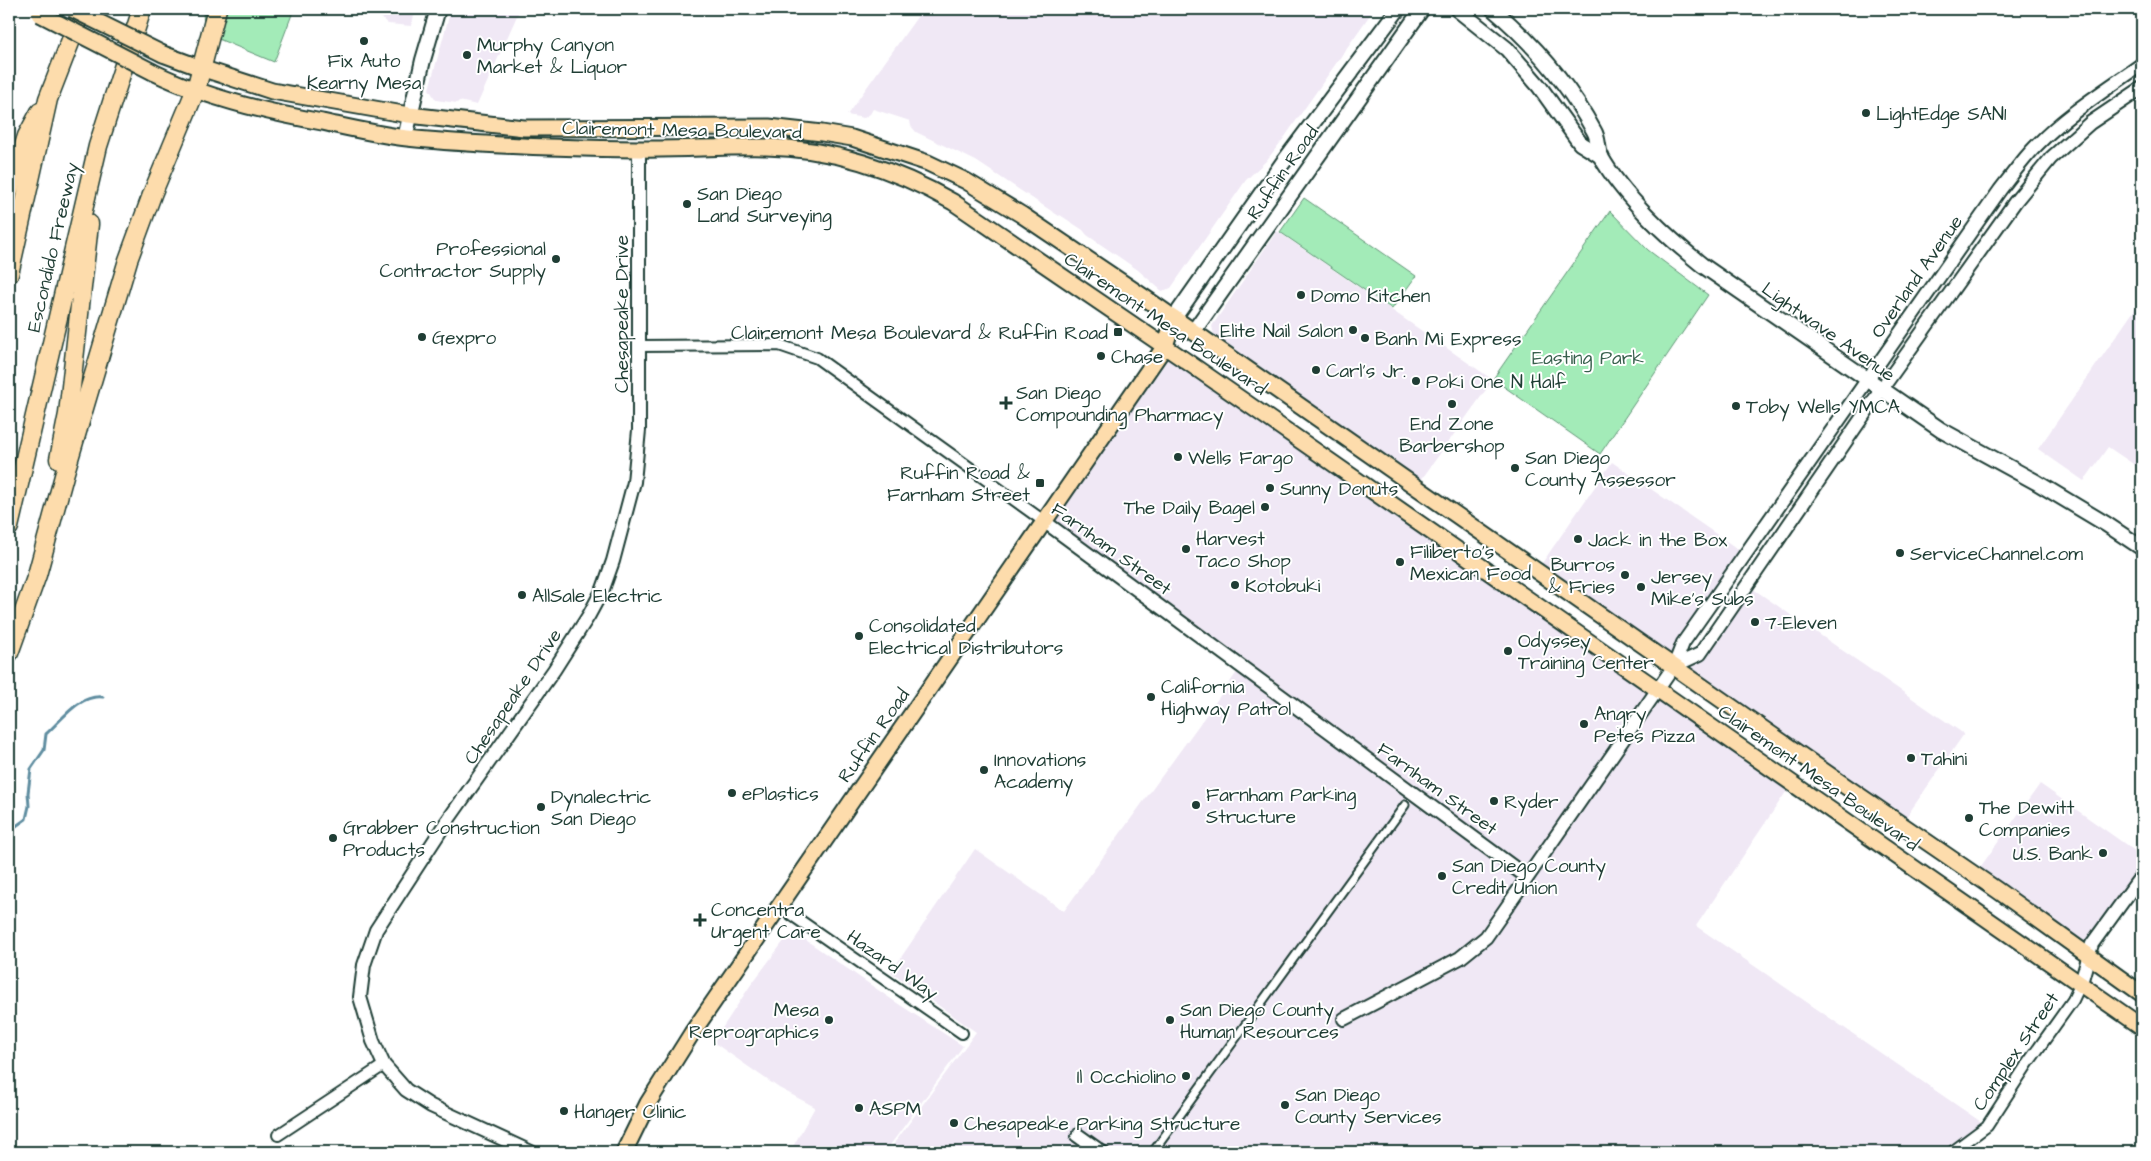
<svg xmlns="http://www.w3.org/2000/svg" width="2151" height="1161" font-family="'Architects Daughter',sans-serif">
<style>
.built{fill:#f0e8f5}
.green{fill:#a3ebb8;stroke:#619476}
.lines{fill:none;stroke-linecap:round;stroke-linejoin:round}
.stream{stroke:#5e8da0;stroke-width:3}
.pedestrian-casing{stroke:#1f3d34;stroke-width:11}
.minor-casing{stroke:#1f3d34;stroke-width:14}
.tertiary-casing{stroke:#1f3d34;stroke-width:16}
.secondary-casing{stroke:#1f3d34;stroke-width:18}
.primary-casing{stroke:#1f3d34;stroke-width:19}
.motorway-casing{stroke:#1f3d34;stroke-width:21}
.pedestrian{stroke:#fff;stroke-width:7}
.minor{stroke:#fff;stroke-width:10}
.tertiary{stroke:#fff;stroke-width:12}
.secondary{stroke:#fff;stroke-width:14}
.primary{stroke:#fddcac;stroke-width:15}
.motorway{stroke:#fddcac;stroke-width:18}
.primary-bridge-casing{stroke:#1f3d34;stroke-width:19;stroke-linecap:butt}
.primary-bridge{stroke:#fddcac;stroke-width:15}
.poi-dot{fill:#1f3d34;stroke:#fff;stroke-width:2}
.labels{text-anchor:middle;stroke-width:4;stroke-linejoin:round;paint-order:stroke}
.poi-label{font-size:19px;fill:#1f3d34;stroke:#fff;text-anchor:start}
.street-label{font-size:19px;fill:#1f3d34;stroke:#fff}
.park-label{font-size:19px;fill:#39604e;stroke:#fff}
</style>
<rect width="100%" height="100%" fill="#fff"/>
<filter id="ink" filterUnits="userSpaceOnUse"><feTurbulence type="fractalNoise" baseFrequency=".02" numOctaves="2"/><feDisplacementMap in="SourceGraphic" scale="10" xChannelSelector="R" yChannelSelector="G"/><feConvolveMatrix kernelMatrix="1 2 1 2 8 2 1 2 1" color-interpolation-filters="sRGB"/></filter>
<g filter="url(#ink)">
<!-- built -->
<g class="built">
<polygon points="371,9 416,9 411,26 388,24"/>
<polygon points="451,9 520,9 477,105 459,101 457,103 436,100 429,89"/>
<polygon points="915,9 1374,9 1284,138 1266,161 1246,180 1171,288 1162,291 1138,270 1087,235 1083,230 1060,215 1059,216 976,161 916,132 911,126 910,121 873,109 870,114 864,118 847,115 920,13"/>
<polygon points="1277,231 1493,380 1421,480 1214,335 1212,326"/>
<polygon points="2142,299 2142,470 2108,447 2084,481 2038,449"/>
<polygon points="1171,355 1790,786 1696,926 1987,1126 1957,1152 888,1152 976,1032 891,972 975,849 1064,911 1238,671 1051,525"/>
<polygon points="1612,462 1742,552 1670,660 1538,569"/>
<polygon points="1743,582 1964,734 1902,823 1681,668"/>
<polygon points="2040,784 2142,856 2142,868 2084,947 1976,873"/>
<polygon points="792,935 800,936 894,1001 963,1046 885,1152 790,1152 815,1107 779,1088 713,1042 750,986 787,937"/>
</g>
<!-- green -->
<g class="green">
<polygon points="203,9 294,9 274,62 204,33"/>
<polygon points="1304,198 1416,276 1392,309 1280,232"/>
<polygon points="1610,211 1648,250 1708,295 1600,454 1493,379"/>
</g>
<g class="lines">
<!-- stream -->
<path class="stream" d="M9,831L26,819L29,806L28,793L31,769L44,750L46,734C62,720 79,694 103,697"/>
<defs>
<g id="pedestrian">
<polyline points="1092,1152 1093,1150 1075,1137 1078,1132 1106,1152"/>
<polyline points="1153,1152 1405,805"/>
</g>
<g id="minor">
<polyline points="640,346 779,345 817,358 1045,522"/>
<polyline points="779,906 962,1033"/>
<polyline points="278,1135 384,1065"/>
<polyline points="1952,1152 1987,1126 2028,1063 2073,1000 2081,983"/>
</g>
<g id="tertiary">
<polyline points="1045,522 1527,877"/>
<polyline points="1674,666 1700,654 1881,390 2015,202 2051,158 2090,123 2142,88"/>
<polyline points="2081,983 2092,944 2142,875"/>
<path d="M1344,1019L1460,958L1486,937L1674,666L1683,643L1714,599L2000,190C2012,175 2023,159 2037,145C2068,113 2106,90 2142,64"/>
<polyline points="531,1152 431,1106 406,1090 384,1065 373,1041 360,997 364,965 376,930 443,827 554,670 589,615 603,589 613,561 634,482 639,430 639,149"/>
</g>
<g id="secondary">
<polyline points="1457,9 1507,49 1539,86 1580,143 1601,156"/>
<path d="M1493,9C1534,44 1568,83 1594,131C1599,139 1597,149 1601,157C1623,196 1667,237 1702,265L1941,430L2036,482L2106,524L2142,548"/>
<polyline points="405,138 423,60 438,9"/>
<polyline points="1174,318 1282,164 1398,9"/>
<polyline points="1193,332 1422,9"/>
</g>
<g id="primary">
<polyline points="163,54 201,68 272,91 409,115 524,128 769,127 822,133 852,138 928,163 966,181 1022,215 1148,300 1838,781 1997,890 2142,994"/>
<path d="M153,72C206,98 265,112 322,122C350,128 379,135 407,138C484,146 561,148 638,149C680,150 723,146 766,147C832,148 897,170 953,202L1189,363L2142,1027"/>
<polyline points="624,1152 648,1103 692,1033 1165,346 1174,318"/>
</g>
<g id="motorway">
<polyline points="9,191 27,136 40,112"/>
<polyline points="9,274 48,99 83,9"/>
<polyline points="59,459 68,414 89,224"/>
<polyline points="9,527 98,146 142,9"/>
<polyline points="9,653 37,575 65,472 128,260 153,192 196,89 217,9"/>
</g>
</defs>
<!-- pedestrian casing -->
<use href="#pedestrian" class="pedestrian-casing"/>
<!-- minor casing -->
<use href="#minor" class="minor-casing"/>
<!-- tertiary casing -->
<use href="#tertiary" class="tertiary-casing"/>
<!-- secondary casing -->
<use href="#secondary" class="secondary-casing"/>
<!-- primary casing -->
<use href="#primary" class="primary-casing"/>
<!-- motorway casing -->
<use href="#motorway" class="motorway-casing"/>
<!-- pedestrian -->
<use href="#pedestrian" class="pedestrian"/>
<!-- minor -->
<use href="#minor" class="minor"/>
<!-- tertiary -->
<use href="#tertiary" class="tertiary"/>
<!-- secondary -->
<use href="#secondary" class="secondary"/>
<!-- primary -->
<use href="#primary" class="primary"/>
<!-- motorway -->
<use href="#motorway" class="motorway"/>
<defs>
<g id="primary-bridge">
<polyline points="72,9 163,54"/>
<polyline points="40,14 153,72"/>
</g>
</defs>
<!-- primary-bridge casing -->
<use href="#primary-bridge" class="primary-bridge-casing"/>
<!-- primary-bridge -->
<use href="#primary-bridge" class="primary-bridge"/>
</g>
</g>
<!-- markers -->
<g class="poi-dot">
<circle cx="364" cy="41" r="5"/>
<circle cx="467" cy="55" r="5"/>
<circle cx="1866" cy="113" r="5"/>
<circle cx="687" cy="204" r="5"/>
<circle cx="556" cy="259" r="5"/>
<circle cx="1301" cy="295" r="5"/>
<circle cx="1353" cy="330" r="5"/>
<rect x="1113" y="327" width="10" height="10" rx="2.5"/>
<circle cx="422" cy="337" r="5"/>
<circle cx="1365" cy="338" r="5"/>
<circle cx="1101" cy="356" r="5"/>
<circle cx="1316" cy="370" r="5"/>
<circle cx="1416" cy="381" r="5"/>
<path d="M1003.5 395.5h5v5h5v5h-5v5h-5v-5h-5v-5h5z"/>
<circle cx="1452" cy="404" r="5"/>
<circle cx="1736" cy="406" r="5"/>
<circle cx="1178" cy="457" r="5"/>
<circle cx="1515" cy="468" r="5"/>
<rect x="1035" y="478" width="10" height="10" rx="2.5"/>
<circle cx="1270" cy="488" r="5"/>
<circle cx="1265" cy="507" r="5"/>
<circle cx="1578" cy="539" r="5"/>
<circle cx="1186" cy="549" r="5"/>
<circle cx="1900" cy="553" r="5"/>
<circle cx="1400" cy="562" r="5"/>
<circle cx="1625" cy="575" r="5"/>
<circle cx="1235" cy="585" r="5"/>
<circle cx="1641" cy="587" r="5"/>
<circle cx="522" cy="595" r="5"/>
<circle cx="1755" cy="622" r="5"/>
<circle cx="859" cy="636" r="5"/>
<circle cx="1508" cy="651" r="5"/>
<circle cx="1151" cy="697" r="5"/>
<circle cx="1584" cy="724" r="5"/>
<circle cx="1911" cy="758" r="5"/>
<circle cx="984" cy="770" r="5"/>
<circle cx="732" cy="793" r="5"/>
<circle cx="1494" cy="801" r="5"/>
<circle cx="1196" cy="805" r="5"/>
<circle cx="541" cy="807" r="5"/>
<circle cx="1969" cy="818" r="5"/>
<circle cx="333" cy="838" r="5"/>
<circle cx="2103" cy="853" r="5"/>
<circle cx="1442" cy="876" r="5"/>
<path d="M697.5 912.5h5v5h5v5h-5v5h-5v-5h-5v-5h5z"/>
<circle cx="829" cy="1020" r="5"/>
<circle cx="1170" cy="1020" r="5"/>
<circle cx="1186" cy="1076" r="5"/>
<circle cx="1285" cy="1105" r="5"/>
<circle cx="859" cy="1108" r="5"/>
<circle cx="564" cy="1111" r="5"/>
<circle cx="954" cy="1123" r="5"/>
</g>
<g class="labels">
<!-- poi labels -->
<g class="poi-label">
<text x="477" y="51">Murphy Canyon<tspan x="477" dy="22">Market &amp; Liquor</tspan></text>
<text x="364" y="67" text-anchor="middle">Fix Auto<tspan x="364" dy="22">Kearny Mesa</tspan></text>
<text x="1876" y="120">LightEdge SAN1</text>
<text x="697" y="200">San Diego<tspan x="697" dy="22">Land Surveying</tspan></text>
<text x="546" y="255" text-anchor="end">Professional<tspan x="546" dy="22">Contractor Supply</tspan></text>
<text x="1311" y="302">Domo Kitchen</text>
<text x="1343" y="337" text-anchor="end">Elite Nail Salon</text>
<text x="1108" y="339" text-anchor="end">Clairemont Mesa Boulevard &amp; Ruffin Road</text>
<text x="432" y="344">Gexpro</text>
<text x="1375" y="345">Banh Mi Express</text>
<text x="1111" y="363">Chase</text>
<text x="1326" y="377">Carl's Jr.</text>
<text x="1426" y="388">Poki One N Half</text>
<text x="1016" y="399">San Diego<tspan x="1016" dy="22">Compounding Pharmacy</tspan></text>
<text x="1746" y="413">Toby Wells YMCA</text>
<text x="1452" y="430" text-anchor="middle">End Zone<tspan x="1452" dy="22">Barbershop</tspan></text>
<text x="1188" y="464">Wells Fargo</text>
<text x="1525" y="464">San Diego<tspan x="1525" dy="22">County Assessor</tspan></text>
<text x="1030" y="479" text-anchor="end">Ruffin Road &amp;<tspan x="1030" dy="22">Farnham Street</tspan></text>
<text x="1280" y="495">Sunny Donuts</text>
<text x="1255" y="514" text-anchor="end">The Daily Bagel</text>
<text x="1196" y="545">Harvest<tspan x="1196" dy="22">Taco Shop</tspan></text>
<text x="1588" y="546">Jack in the Box</text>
<text x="1410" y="558">Filiberto’s<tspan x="1410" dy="22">Mexican Food</tspan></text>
<text x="1910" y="560">ServiceChannel.com</text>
<text x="1615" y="571" text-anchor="end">Burros<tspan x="1615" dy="22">&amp; Fries</tspan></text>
<text x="1651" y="583">Jersey<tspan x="1651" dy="22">Mike's Subs</tspan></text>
<text x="1245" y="592">Kotobuki</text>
<text x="532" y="602">AllSale Electric</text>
<text x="1765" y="629">7-Eleven</text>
<text x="869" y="632">Consolidated<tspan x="869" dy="22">Electrical Distributors</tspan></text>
<text x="1518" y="647">Odyssey<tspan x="1518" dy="22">Training Center</tspan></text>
<text x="1161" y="693">California<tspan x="1161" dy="22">Highway Patrol</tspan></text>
<text x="1594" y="720">Angry<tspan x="1594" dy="22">Petes Pizza</tspan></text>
<text x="1921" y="765">Tahini</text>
<text x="994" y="766">Innovations<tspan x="994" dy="22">Academy</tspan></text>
<text x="742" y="800">ePlastics</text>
<text x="1206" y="801">Farnham Parking<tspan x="1206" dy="22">Structure</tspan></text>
<text x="551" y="803">Dynalectric<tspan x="551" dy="22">San Diego</tspan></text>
<text x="1504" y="808">Ryder</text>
<text x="1979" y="814">The Dewitt<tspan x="1979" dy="22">Companies</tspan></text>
<text x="343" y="834">Grabber Construction<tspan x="343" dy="22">Products</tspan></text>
<text x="2093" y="860" text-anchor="end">U.S. Bank</text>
<text x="1452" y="872">San Diego County<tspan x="1452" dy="22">Credit Union</tspan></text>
<text x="711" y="916">Concentra<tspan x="711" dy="22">Urgent Care</tspan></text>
<text x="819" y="1016" text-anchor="end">Mesa<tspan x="819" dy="22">Reprographics</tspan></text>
<text x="1180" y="1016">San Diego County<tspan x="1180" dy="22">Human Resources</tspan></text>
<text x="1176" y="1083" text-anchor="end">Il Occhiolino</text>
<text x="1295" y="1101">San Diego<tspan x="1295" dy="22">County Services</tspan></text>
<text x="869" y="1115">ASPM</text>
<text x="574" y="1118">Hanger Clinic</text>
<text x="964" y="1130">Chesapeake Parking Structure</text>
</g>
<!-- street labels -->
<g class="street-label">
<text transform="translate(682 129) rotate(1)" y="7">Clairemont Mesa Boulevard</text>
<text transform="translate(1282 172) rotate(-55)" y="7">Ruffin Road</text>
<text transform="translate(52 247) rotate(-77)" y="7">Escondido Freeway</text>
<text transform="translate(1916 276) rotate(-55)" y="7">Overland Avenue</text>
<text transform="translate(621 314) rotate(-90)" y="7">Chesapeake Drive</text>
<text transform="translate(1166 323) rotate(34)" y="7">Clairemont Mesa Boulevard</text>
<text transform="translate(1829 331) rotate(35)" y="7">Lightwave Avenue</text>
<text transform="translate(1112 548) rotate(36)" y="7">Farnham Street</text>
<text transform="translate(512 696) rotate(-56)" y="7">Chesapeake Drive</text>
<text transform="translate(873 735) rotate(-55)" y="7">Ruffin Road</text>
<text transform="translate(1819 777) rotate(35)" y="7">Clairemont Mesa Boulevard</text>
<text transform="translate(1438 788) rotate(36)" y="7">Farnham Street</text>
<text transform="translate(893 964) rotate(35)" y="7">Hazard Way</text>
<text transform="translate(2015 1051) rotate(-56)" y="7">Complex Street</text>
</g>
<!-- park labels -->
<g class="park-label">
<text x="1588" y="364">Easting Park</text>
</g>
</g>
<!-- margin -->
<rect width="2151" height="1161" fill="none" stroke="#fff" stroke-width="30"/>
<rect x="15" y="15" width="2121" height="1131" fill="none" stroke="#1f3d34" stroke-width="2" filter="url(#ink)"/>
</svg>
